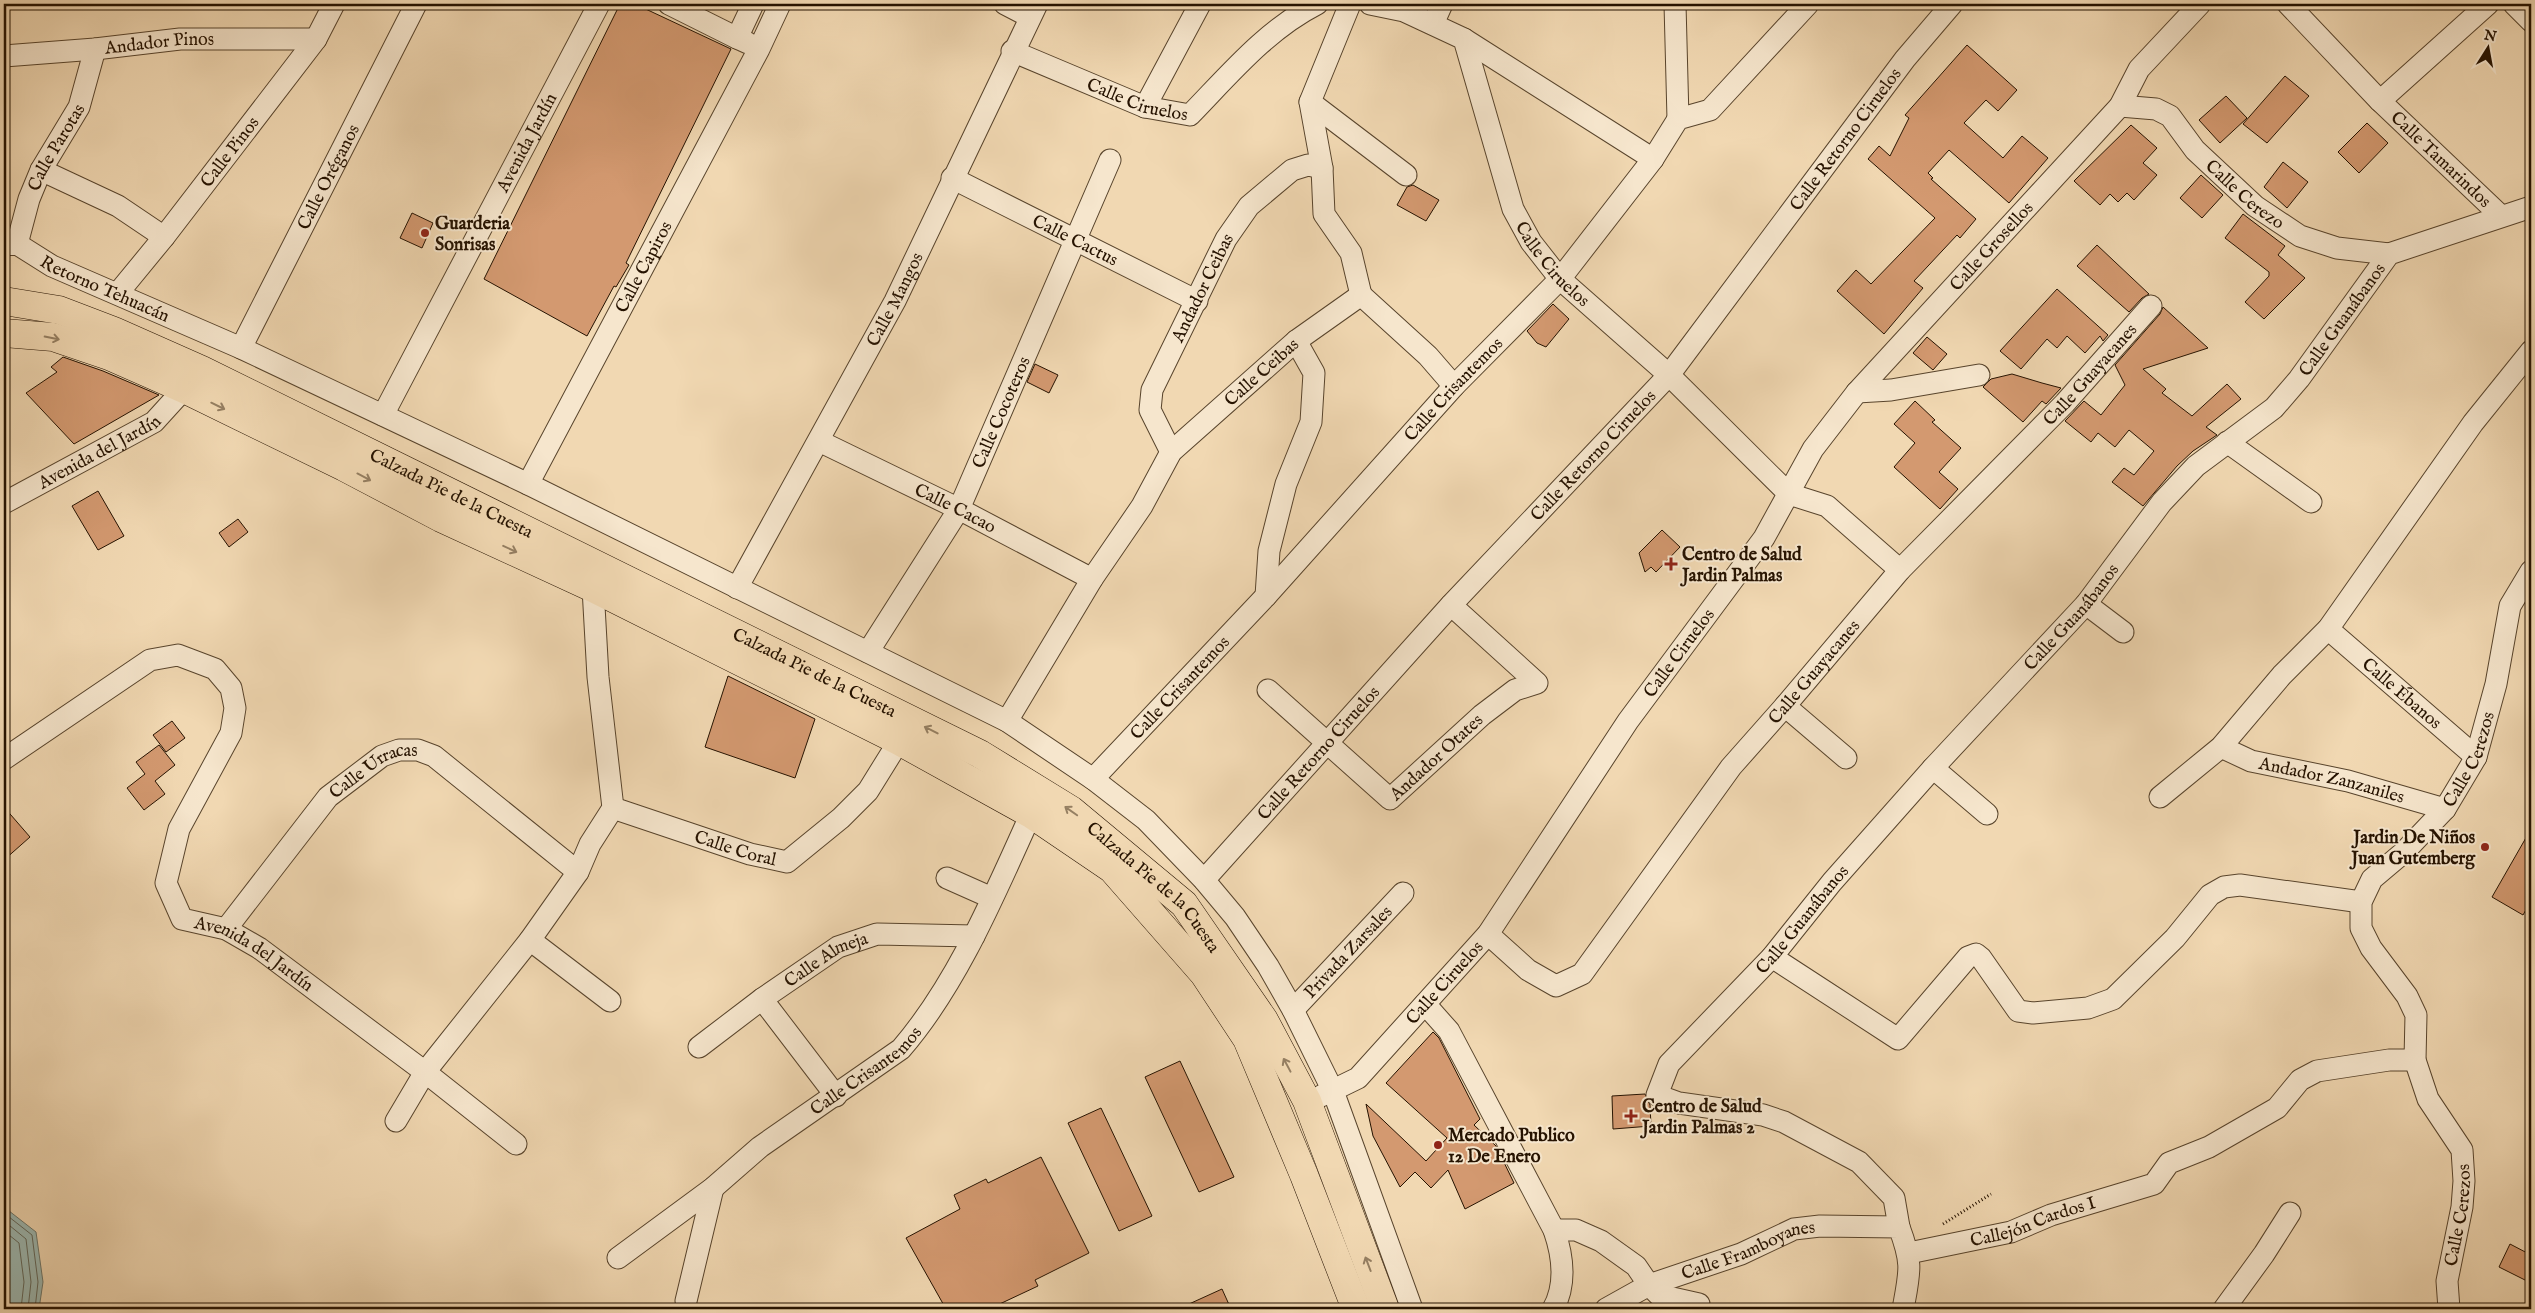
<svg xmlns="http://www.w3.org/2000/svg" width="2535" height="1313" font-family="'IM FELL English',serif">
<style>
.water{fill:#9cb9b3;stroke:#6c766b}
.lines{fill:none;stroke-linecap:round;stroke-linejoin:round}
.shore{stroke:#60665a;stroke-width:1}
.building{fill:#d39970;stroke:#251200}
.street-casing{stroke:#58442c;stroke-width:23}
.primary-casing{stroke:#251200;stroke-width:29}
.path{stroke:#251200;stroke-width:3;stroke-dasharray:1 2.5;stroke-linecap:butt}
.street{stroke:#f6e6cd;stroke-width:21}
.primary{stroke:#f1d8b2;stroke-width:28}
.oneway{stroke:#957f62}
.poi-dot{fill:#8f2418;stroke:#f6e6cd;stroke-width:2}
.labels{text-anchor:middle;stroke-width:4;stroke-linejoin:round;paint-order:stroke}
.street-label{font-size:18px;fill:#251200;stroke:#f6e6cd}
.poi-label{font-size:18px;font-weight:bold;fill:#251200;stroke:#f6e6cd;text-anchor:start}
</style>
<rect width="100%" height="100%" fill="#f1d8b2"/>
<filter id="stains"><feTurbulence type="fractalNoise" baseFrequency=".004" numOctaves="4"/><feColorMatrix values="0 0 0 0 .2 0 0 0 0 .09 0 0 0 0 .02 0 0 0 .5 -.17"/></filter>
<radialGradient id="worn" r=".72"><stop offset=".6" stop-color="#630" stop-opacity="0"/><stop offset="1" stop-color="#630" stop-opacity=".3"/></radialGradient>
<!-- water -->
<polygon class="water" points="4,1207 36,1232 43,1282 39,1309 4,1309"/>
<g class="lines">
<!-- shore -->
<g class="shore">
<polyline points="4,1213 32,1235 38,1282 35,1309"/>
<polyline points="4,1221 26,1239 31,1282 28,1309"/>
<polyline points="4,1231 19,1243 24,1282 21,1309"/>
</g>
</g>
<!-- building -->
<g class="building">
<polygon points="620,4 635,4 731,49 626,263 629,265 616,287 614,286 587,336 484,279"/>
<polygon points="1967,45 2017,90 1998,111 1986,100 1964,123 2003,158 2022,136 2048,158 2009,203 1949,150 1928,173 1933,178 1931,179 1976,219 1960,238 1957,235 1914,281 1923,288 1884,334 1837,291 1856,270 1871,284 1935,218 1868,159 1879,146 1890,156 1909,118 1905,115"/>
<polygon points="2285,76 2309,96 2267,143 2243,124"/>
<polygon points="2226,96 2247,118 2220,143 2199,120"/>
<polygon points="2367,123 2388,143 2359,173 2338,152"/>
<polygon points="2131,125 2157,148 2143,163 2157,175 2134,200 2127,193 2118,202 2110,194 2100,205 2074,181"/>
<polygon points="2283,162 2308,182 2287,208 2264,187"/>
<polygon points="2201,175 2223,195 2202,218 2180,198"/>
<polygon points="1413,185 1439,200 1426,221 1397,205 1407,187"/>
<polygon points="412,213 433,223 422,248 400,238"/>
<polygon points="2243,214 2285,246 2278,255 2305,278 2264,319 2245,302 2269,276 2269,272 2225,238"/>
<polygon points="2097,245 2149,294 2142,298 2129,312 2077,266"/>
<polygon points="2057,289 2108,335 2103,341 2100,336 2085,353 2067,336 2057,348 2047,339 2021,369 2000,351"/>
<polygon points="1553,304 1569,319 1546,347 1537,343 1527,331"/>
<polygon points="2163,307 2208,348 2143,369 2166,389 2162,393 2192,416 2227,384 2241,399 2206,427 2217,435 2193,451 2177,466 2143,506 2112,482 2124,468 2134,475 2154,451 2129,430 2115,447 2098,433 2091,442 2065,421 2084,401 2101,415 2125,385 2115,365 2160,314"/>
<polygon points="1927,337 1947,354 1933,370 1913,353"/>
<polygon points="63,357 103,371 159,395 74,444 26,393 57,372 51,367"/>
<polygon points="1035,364 1058,375 1049,393 1027,382"/>
<polygon points="2012,374 2042,383 2061,388 2046,404 2042,401 2023,422 1983,387 1991,379"/>
<polygon points="1915,401 1935,420 1932,422 1961,448 1939,472 1958,489 1940,509 1894,467 1915,443 1894,424"/>
<polygon points="98,491 124,536 98,550 72,506"/>
<polygon points="238,519 248,532 229,547 219,533"/>
<polygon points="1662,530 1680,547 1656,572 1651,567 1645,572 1639,553"/>
<polygon points="728,676 815,719 795,778 705,747"/>
<polygon points="172,721 185,738 166,752 153,735"/>
<polygon points="159,745 175,765 155,781 165,794 144,810 127,788 145,774 136,762"/>
<polygon points="4,807 30,837 4,860"/>
<polygon points="2531,829 2531,901 2523,915 2492,897"/>
<polygon points="1433,1032 1439,1038 1480,1119 1474,1125 1496,1146 1514,1183 1465,1209 1448,1170 1431,1188 1415,1172 1400,1187 1373,1136 1366,1104 1426,1161 1447,1138 1386,1083"/>
<polygon points="1180,1061 1234,1177 1199,1192 1145,1077"/>
<polygon points="1645,1094 1650,1105 1651,1126 1613,1129 1612,1096"/>
<polygon points="1101,1108 1152,1216 1119,1231 1068,1123"/>
<polygon points="1041,1157 1089,1253 1035,1280 1038,1286 989,1309 946,1309 906,1238 960,1209 954,1195 986,1179 988,1183"/>
<polygon points="2510,1244 2531,1255 2531,1283 2499,1267"/>
<polygon points="1222,1289 1231,1309 1178,1309"/>
</g>
<g class="lines">
<defs>
<g id="street">
<polyline points="669,4 737,38"/>
<polyline points="1005,4 1030,17"/>
<polyline points="1350,4 1310,102 1322,168 1324,214 1351,253 1361,295"/>
<path id="s1" d="M1370,4L1404,11L1464,39L1513,209L1531,242L1560,279L1669,375L1789,494L1827,506L1900,570"/>
<polyline points="1675,4 1678,119"/>
<path id="s2" d="M2288,4L2380,101L2501,216"/>
<polyline points="2514,4 2531,21"/>
<polyline points="1433,24 1442,4"/>
<polyline points="1464,39 1653,159"/>
<polyline points="748,43 737,38 753,4"/>
<path id="s3" d="M1012,51L1145,107L1190,115C1229,75 1266,30 1317,4"/>
<path id="s4" d="M4,56L95,49L180,39H316"/>
<polyline points="2380,101 2488,4"/>
<polyline points="1310,102 1406,175"/>
<path id="s5" d="M2120,106L2156,109L2170,116L2195,150L2255,206L2300,236L2337,248L2389,254"/>
<polyline points="1145,107 1200,4"/>
<polyline points="41,170 118,206 164,237"/>
<path id="s6" d="M952,178L1197,301"/>
<path id="s7" d="M17,244L29,199L41,170L79,107L95,49"/>
<path id="s8" d="M4,245L17,244L52,266L241,348L528,484L1007,721L1093,779L1146,820L1204,880L1235,917L1268,966L1293,1010L1333,1091L1412,1309"/>
<path id="s9" d="M118,293L164,237L316,39L334,4"/>
<polyline points="1361,295 1428,356 1454,386"/>
<path id="s10" d="M241,348L416,4"/>
<polyline points="1857,392 1891,390 1979,375"/>
<path id="s11" d="M383,415L599,4"/>
<path id="s12" d="M819,441L959,509L1092,579"/>
<polyline points="2227,442 2311,502"/>
<path id="s13" d="M1171,452L1150,410L1152,390L1226,239L1249,206L1292,170L1308,165L1322,168"/>
<path id="s14" d="M528,484L759,49L780,4"/>
<path id="s15" d="M4,503L154,422L184,389"/>
<path id="s16" d="M737,588L895,301L1037,4"/>
<polyline points="1266,596 1269,551 1286,484 1311,422 1314,373 1296,341"/>
<polyline points="2086,604 2123,632"/>
<path id="s17" d="M2328,629L2476,757"/>
<path id="s18" d="M868,652L959,509L1110,160"/>
<path id="s19" d="M1268,690L1390,799L1482,715L1515,690L1537,683L1451,605"/>
<polyline points="1785,706 1846,758"/>
<path id="s20" d="M1007,721L1092,579L1142,506L1171,452L1296,341L1361,295"/>
<path id="s21" d="M2221,747L2251,761L2348,781L2445,809"/>
<path id="s22" d="M4,759L150,660L178,655L215,669L231,688L235,708L231,733L179,829L166,883L182,919L226,929L259,948L425,1072L516,1144"/>
<polyline points="1933,768 1987,814"/>
<path id="s23" d="M1093,779L1266,596L1454,386L1560,279L1653,159L1678,119L1710,110L1808,4"/>
<polyline points="2160,797 2221,747 2282,675 2328,629 2473,423 2531,351"/>
<path id="s24" d="M613,808L750,854L787,862L841,818L868,791L899,741"/>
<polyline points="947,878 992,898"/>
<path id="s25" d="M1204,880L1451,605L1669,375L1905,59L1952,4"/>
<path id="s26" d="M226,929L328,797L382,756L399,750H418L434,756L578,872"/>
<path id="s27" d="M1488,934L1528,970L1556,986L1582,974L1731,767L1785,706L1900,570L2065,403L2151,306"/>
<polyline points="530,940 610,1001"/>
<polyline points="1772,957 1898,1039 1968,957 1976,954 1981,958 2018,1011 2033,1013 2088,1008 2113,999 2175,938 2210,895 2224,887 2240,885 2361,902"/>
<polyline points="762,999 836,1096"/>
<path d="M1425,1004L1449,1031L1554,1230C1563,1256 1567,1284 1553,1309"/>
<path id="s28" d="M1293,1010L1403,893"/>
<path id="s29" d="M699,1047L762,999L838,947L877,934L974,936"/>
<path id="s30" d="M1321,1096L1358,1078L1488,934L1628,721L1764,538L1813,449L1857,392L2120,106L2139,69L2200,4"/>
<polyline points="396,1121 425,1072 530,940 578,872 590,844 613,808 598,677 593,588"/>
<path id="s31" d="M1899,1227L1894,1198L1859,1162L1784,1122L1763,1115L1679,1103L1657,1095L1669,1064L1772,957L1832,882L1933,768L2086,604L2162,502L2196,466L2274,408L2299,379L2389,254L2531,207"/>
<polyline points="1554,1230 1576,1230 1601,1241 1636,1266 1649,1285 1659,1295 1699,1304"/>
<path id="s32" d="M1909,1253L2011,1232L2051,1215L2154,1184L2169,1163L2209,1147L2277,1108L2300,1080L2317,1071L2389,1060H2415"/>
<path id="s33" d="M618,1258L713,1188L760,1147L901,1049C958,983 995,893 1031,814"/>
<polyline points="686,1301 713,1188"/>
<path id="s34" d="M1606,1309L1649,1285L1741,1254L1794,1229L1820,1226L1899,1227C1913,1264 1910,1271 1903,1309"/>
<polyline points="2224,1309 2264,1254 2290,1213"/>
<path id="s35" d="M2449,1309L2447,1281L2462,1207L2464,1181L2462,1150L2428,1099L2415,1060L2416,1015L2407,996L2371,948L2361,928V902L2372,879L2404,852L2445,809L2476,757L2496,684L2510,606L2531,571"/>
</g>
<g id="primary">
<path id="s36" d="M4,301L59,310L114,331L202,370L980,754L1071,810L1184,904L1264,1020L1307,1101L1385,1309"/>
<polyline points="4,333 53,337 109,356 184,389 344,467 441,518 593,588 899,741 1031,814 1112,869 1204,974 1247,1039 1304,1175 1356,1309"/>
</g>
</defs>
<!-- street casing -->
<use href="#street" class="street-casing"/>
<!-- primary casing -->
<use href="#primary" class="primary-casing"/>
<!-- path -->
<polyline class="path" points="1943,1224 1991,1194"/>
<!-- street -->
<use href="#street" class="street"/>
<!-- primary -->
<use href="#primary" class="primary"/>
</g>
<!-- one-way arrows -->
<defs><path id="oneway-shaft" d="M-6 0H5M1.5-3L5.5 0L1.5 3" fill="none" stroke-width="1.6" stroke-linecap="round" stroke-linejoin="round" transform="scale(1.25)"/></defs>
<g class="oneway">
<use href="#oneway-shaft" transform="translate(52 338) rotate(11)"/>
<use href="#oneway-shaft" transform="translate(218 406) rotate(26)"/>
<use href="#oneway-shaft" transform="translate(364 477) rotate(28)"/>
<use href="#oneway-shaft" transform="translate(510 549) rotate(25)"/>
<use href="#oneway-shaft" transform="translate(931 730) rotate(-153)"/>
<use href="#oneway-shaft" transform="translate(1071 811) rotate(-145)"/>
<use href="#oneway-shaft" transform="translate(1287 1065) rotate(-118)"/>
<use href="#oneway-shaft" transform="translate(1368 1264) rotate(-111)"/>
</g>
<!-- markers -->
<g class="poi-dot">
<circle cx="425" cy="233" r="5"/>
<path d="M1668.5 556.5h5v5h5v5h-5v5h-5v-5h-5v-5h5z"/>
<circle cx="2485" cy="847" r="5"/>
<path d="M1628.5 1108.5h5v5h5v5h-5v5h-5v-5h-5v-5h5z"/>
<circle cx="1438" cy="1145" r="5"/>
</g>
<g class="labels">
<!-- street labels -->
<g class="street-label">
<text dy="6" stroke="none"><textPath href="#s4" startOffset="156">Andador Pinos</textPath></text>
<text dy="6" stroke="none"><textPath href="#s3" startOffset="135">Calle Ciruelos</textPath></text>
<text dy="6" stroke="none"><textPath href="#s25" startOffset="981">Calle Retorno Ciruelos</textPath></text>
<text dy="6" stroke="none"><textPath href="#s11" startOffset="308">Avenida Jardín</textPath></text>
<text dy="6" stroke="none"><textPath href="#s7" startOffset="105">Calle Parotas</textPath></text>
<text dy="6" stroke="none"><textPath href="#s9" startOffset="180">Calle Pinos</textPath></text>
<text dy="6" stroke="none"><textPath href="#s2" startOffset="218">Calle Tamarindos</textPath></text>
<text dy="6" stroke="none"><textPath href="#s10" startOffset="192">Calle Oréganos</textPath></text>
<text dy="6" stroke="none"><textPath href="#s5" startOffset="161">Calle Cerezo</textPath></text>
<text dy="6" stroke="none"><textPath href="#s6" startOffset="138">Calle Cactus</textPath></text>
<text dy="6" stroke="none"><textPath href="#s30" startOffset="1090">Calle Grosellos</textPath></text>
<text dy="6" stroke="none"><textPath href="#s1" startOffset="346">Calle Ciruelos</textPath></text>
<text dy="6" stroke="none"><textPath href="#s14" startOffset="246">Calle Capiros</textPath></text>
<text dy="6" stroke="none"><textPath href="#s8" startOffset="112">Retorno Tehuacán</textPath></text>
<text dy="6" stroke="none"><textPath href="#s13" startOffset="181">Andador Ceibas</textPath></text>
<text dy="6" stroke="none"><textPath href="#s16" startOffset="329">Calle Mangos</textPath></text>
<text dy="6" stroke="none"><textPath href="#s31" startOffset="1335">Calle Guanábanos</textPath></text>
<text dy="6" stroke="none"><textPath href="#s20" startOffset="436">Calle Ceibas</textPath></text>
<text dy="6" stroke="none"><textPath href="#s27" startOffset="902">Calle Guayacanes</textPath></text>
<text dy="6" stroke="none"><textPath href="#s23" startOffset="531">Calle Crisantemos</textPath></text>
<text dy="6" stroke="none"><textPath href="#s18" startOffset="275">Calle Cocoteros</textPath></text>
<text dy="6" stroke="none"><textPath href="#s15" startOffset="108">Avenida del Jardín</textPath></text>
<text dy="6" stroke="none"><textPath href="#s25" startOffset="576">Calle Retorno Ciruelos</textPath></text>
<text dy="6" stroke="none"><textPath href="#s36" startOffset="489">Calzada Pie de la Cuesta</textPath></text>
<text dy="6" stroke="none"><textPath href="#s12" startOffset="152">Calle Cacao</textPath></text>
<text dy="6" stroke="none"><textPath href="#s31" startOffset="930">Calle Guanábanos</textPath></text>
<text dy="6" stroke="none"><textPath href="#s30" startOffset="575">Calle Ciruelos</textPath></text>
<text dy="6" stroke="none"><textPath href="#s27" startOffset="496">Calle Guayacanes</textPath></text>
<text dy="6" stroke="none"><textPath href="#s36" startOffset="894">Calzada Pie de la Cuesta</textPath></text>
<text dy="6" stroke="none"><textPath href="#s23" startOffset="126">Calle Crisantemos</textPath></text>
<text dy="6" stroke="none"><textPath href="#s17" startOffset="98">Calle Ébanos</textPath></text>
<text dy="6" stroke="none"><textPath href="#s25" startOffset="171">Calle Retorno Ciruelos</textPath></text>
<text dy="6" stroke="none"><textPath href="#s19" startOffset="226">Andador Otates</textPath></text>
<text dy="6" stroke="none"><textPath href="#s35" startOffset="620">Calle Cerezos</textPath></text>
<text dy="6" stroke="none"><textPath href="#s26" startOffset="221">Calle Urracas</textPath></text>
<text dy="6" stroke="none"><textPath href="#s21" startOffset="116">Andador Zanzaniles</textPath></text>
<text dy="6" stroke="none"><textPath href="#s24" startOffset="129">Calle Coral</textPath></text>
<text dy="6" stroke="none"><textPath href="#s36" startOffset="1299">Calzada Pie de la Cuesta</textPath></text>
<text dy="6" stroke="none"><textPath href="#s31" startOffset="525">Calle Guanábanos</textPath></text>
<text dy="6" stroke="none"><textPath href="#s28" startOffset="80">Privada Zarsales</textPath></text>
<text dy="6" stroke="none"><textPath href="#s22" startOffset="600">Avenida del Jardín</textPath></text>
<text dy="6" stroke="none"><textPath href="#s29" startOffset="155">Calle Almeja</textPath></text>
<text dy="6" stroke="none"><textPath href="#s30" startOffset="170">Calle Ciruelos</textPath></text>
<text dy="6" stroke="none"><textPath href="#s33" startOffset="311">Calle Crisantemos</textPath></text>
<text dy="6" stroke="none"><textPath href="#s35" startOffset="95">Calle Cerezos</textPath></text>
<text dy="6" stroke="none"><textPath href="#s32" startOffset="128">Callejón Cardos I</textPath></text>
<text dy="6" stroke="none"><textPath href="#s34" startOffset="155">Calle Framboyanes</textPath></text>
</g>
<!-- poi labels -->
<g class="poi-label">
<text x="435" y="229">Guarderia<tspan x="435" dy="21">Sonrisas</tspan></text>
<text x="1682" y="560">Centro de Salud<tspan x="1682" dy="21">Jardin Palmas</tspan></text>
<text x="2475" y="843" text-anchor="end">Jardin De Niños<tspan x="2475" dy="21">Juan Gutemberg</tspan></text>
<text x="1642" y="1112">Centro de Salud<tspan x="1642" dy="21">Jardin Palmas 2</tspan></text>
<text x="1448" y="1141">Mercado Publico<tspan x="1448" dy="21">12 De Enero</tspan></text>
</g>
</g>
<!-- margin -->
<rect width="2535" height="1313" fill="none" stroke="#f1d8b2" stroke-width="20"/>
<rect x="5" y="5" width="2525" height="1303" fill="none" stroke="#251200" stroke-width="2.5"/>
<rect x="10" y="10" width="2515" height="1293" fill="none" stroke="#251200"/>
<!-- north arrow -->
<g transform="translate(2488 48) rotate(11)" stroke="#f6e6cd" stroke-width="4" paint-order="stroke">
<path d="M0-4L9 19L0 12L-9 19Z" fill="#251200"/>
<text y="-8" font-size="14" font-weight="bold" text-anchor="middle" fill="#251200">N</text>
</g>
<rect width="100%" height="100%" filter="url(#stains)"/>
<rect width="100%" height="100%" fill="url(#worn)"/>
</svg>
